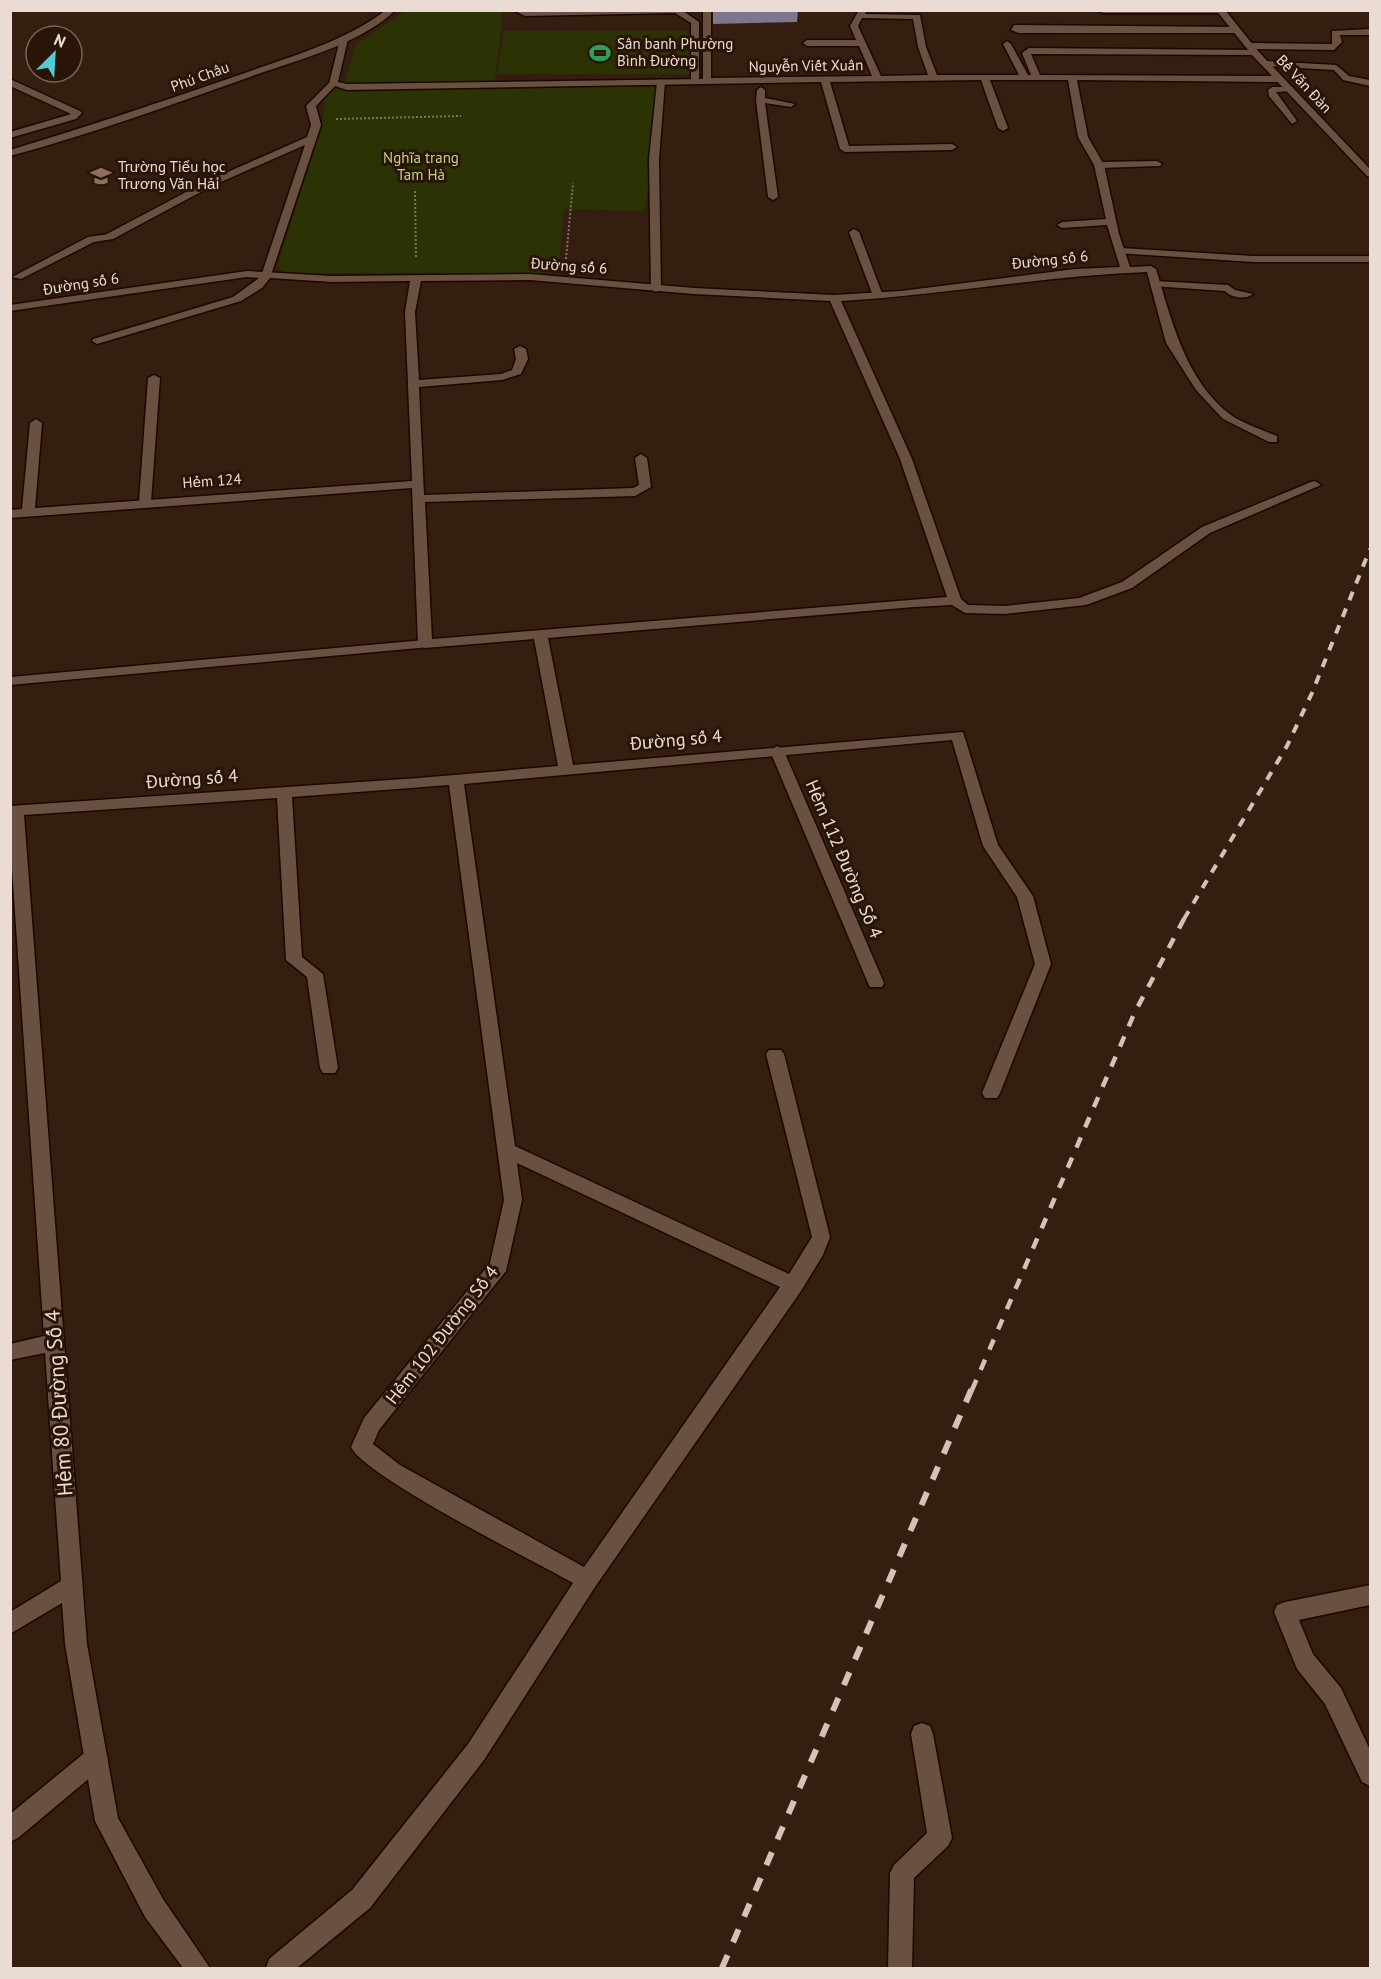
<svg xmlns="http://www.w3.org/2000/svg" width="1381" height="1979" font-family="'PT Sans',sans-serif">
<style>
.green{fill:#2b3305}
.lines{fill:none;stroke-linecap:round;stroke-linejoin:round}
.service-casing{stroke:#1a0700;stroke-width:3}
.minor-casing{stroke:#1a0700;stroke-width:3}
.tertiary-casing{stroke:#1a0700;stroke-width:3}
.path{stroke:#847165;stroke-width:2;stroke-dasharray:2 2;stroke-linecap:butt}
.service{fill:#695041;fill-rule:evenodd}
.minor{fill:#695041;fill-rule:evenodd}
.tertiary{fill:#695041;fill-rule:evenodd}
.rail-far2{stroke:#d2c2b8;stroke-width:4;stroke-dasharray:9 9;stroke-linecap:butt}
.rail-far1{stroke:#d2c2b8;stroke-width:4.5;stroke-dasharray:11 11;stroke-linecap:butt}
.rail{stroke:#d2c2b8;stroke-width:6;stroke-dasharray:14 14;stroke-linecap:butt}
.wall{fill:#7e768d}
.labels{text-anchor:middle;stroke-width:6;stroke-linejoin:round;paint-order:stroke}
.far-poi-label{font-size:15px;fill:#ebdcd3;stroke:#291507;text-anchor:start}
.far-street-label{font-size:15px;fill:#ebdcd3;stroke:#291507}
.far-park-label{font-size:15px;fill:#c2d384;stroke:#291507}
.street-label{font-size:18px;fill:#ebdcd3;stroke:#291507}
.near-street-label{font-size:21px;fill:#ebdcd3;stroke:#291507}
</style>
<rect width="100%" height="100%" fill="#341e10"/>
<!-- green -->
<g class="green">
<polygon points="406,11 503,11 494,87 660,87 645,211 564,209 558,273 286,273 277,268 322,125 326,89 346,80 356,44"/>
<polygon points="504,31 700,31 701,74 497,74"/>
</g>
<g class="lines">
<defs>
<g id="service">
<polygon points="513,10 682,10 699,22 699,81 695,84 691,81 691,23 675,13 525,16"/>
<polygon points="10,79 80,111 82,113 76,119 10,138 10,132 71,114 10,86"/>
<polygon points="661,79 665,82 659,159 661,289 656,292 651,289 649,159 657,82"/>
<polygon points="330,82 337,84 316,106 321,125 270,278 261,276 305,145 212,186 113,239 105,239 105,235 205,182 307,137 311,125 306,106"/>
<polygon points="1293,87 1293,91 1276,92 1297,121 1292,124 1269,96 1268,90 1272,87"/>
<polygon points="1157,161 1162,164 1160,166 1099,168 1094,165 1099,162"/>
<polygon points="854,229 859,232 883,296 882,298 873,296 849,232"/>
<polygon points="1121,248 1253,256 1370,256 1370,262 1253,262 1117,253 1117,249"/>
<path d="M1155,281L1228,285L1235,290L1253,294C1246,300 1231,298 1225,291L1151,286L1150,284Z"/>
<polygon points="154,375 160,378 151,502 145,506 139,502 148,378"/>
<polygon points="425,640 430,641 430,647 10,685 10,677"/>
<polygon points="777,746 784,751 884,983 882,987 870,987 868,983 770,751"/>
<polygon points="96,1746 104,1750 108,1758 104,1766 18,1838 10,1842 10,1814 88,1750"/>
</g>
<g id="minor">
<path d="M703,10H711V78L872,76L859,46H807L803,43L807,40H856L850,26L859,10H867L865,14L920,15L926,47L937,75H1019L1003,44L1007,41L1011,44L1028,75H1031L1022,53L1029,48L1255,50L1258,55L1031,54L1040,75L1280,76L1284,79L1280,82L1077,80L1088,137L1104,165L1119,234L1130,267L1151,266L1156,269C1171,319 1186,382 1231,415C1244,424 1263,430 1277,436V442H1269L1223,419L1196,390L1166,343L1147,272C1044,276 943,295 841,301L912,459L961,599L968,605L1005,606L1079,598L1122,582L1202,527L1311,482L1315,481L1321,485L1210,533L1132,588L1086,605L1005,614L965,613L952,605L914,607L548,638L573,765L963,732L998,845L1033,896L1051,964L1000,1093L997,1098H985L982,1093L1035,964L1017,897L983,846L952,740L464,784L515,1146L789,1274L812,1237L766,1054L769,1050H781L784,1054L830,1237L823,1255L801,1291L595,1587L484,1760L370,1908L297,1968H266L269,1959L352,1890L468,1744L573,1583C535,1562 364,1476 351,1447L364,1418L490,1263L504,1200L449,785L292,797L302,957L323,974L338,1068L335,1073H323L320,1068L307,977L286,960L277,798L24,815L87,1644L118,1818L163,1899L210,1968H183L145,1917L95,1821L65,1644L62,1603L10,1634V1612L61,1581L45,1353L10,1360V1344L44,1336L10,839V806L419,778L558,766L534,639L425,648L418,644L412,488L10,518V510L22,509L30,423L36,419L42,423L35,508L412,481L405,312L410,281L332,282L270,278L262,288L241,301L97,344L92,341L93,339L233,297L259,278L247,277L10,311V305L247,271L332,276L530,274L694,288L834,295L901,291L1075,269L1120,267L1107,225L1062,228L1057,225L1062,222L1106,219L1094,165L1078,137L1068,80H990L1008,128L1003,131L998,128L981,80L830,82L849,146L952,144L957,147L952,150L845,152L840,149L821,82L347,90L329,84L340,39L344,36L348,39L338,82L347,84L703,79ZM862,18L913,19L918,47L928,75L881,76L858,26ZM530,280L694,294L830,301L900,459L947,597L432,639L425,502L635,496L651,487L647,458L641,454L635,458L639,485L633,488L424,495L419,387L502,380L521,374L528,359L526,349L520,346L514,349L516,359L512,370L501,374L419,380L415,312L421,281ZM517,1163L780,1287L584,1567L400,1465L373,1444L379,1430L506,1271L522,1200Z"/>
<polygon points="1224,10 1220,13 1103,13 1099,11"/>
<polygon points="1014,25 1237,27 1241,30 1237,33 1019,33 1011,30"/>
<polygon points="1370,29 1370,35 1340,35 1342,42 1334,50 1250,49 1246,46 1250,43 1332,44 1332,31"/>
<polygon points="1267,61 1336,65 1349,76 1370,80 1370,86 1343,80 1334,70 1264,66 1263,64"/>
<polygon points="761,87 765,90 765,98 795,104 791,107 765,103 778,197 773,200 768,197 756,100 757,90"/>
<polygon points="109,234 114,237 113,239 94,242 21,279 12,277 88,237"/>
<polygon points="1370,1585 1370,1605 1299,1620 1313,1654 1341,1688 1370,1750 1370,1786 1362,1782 1325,1704 1297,1669 1274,1612 1277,1605 1285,1602"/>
<polygon points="922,1723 930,1726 933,1734 952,1838 948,1846 914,1878 912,1968 888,1968 890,1873 894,1865 927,1833 911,1734 914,1726"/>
</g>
<g id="tertiary">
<path d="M386,10H396C357,46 299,59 250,77C171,105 92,134 10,156V150C89,126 167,100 245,73C294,55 344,42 386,10Z"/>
<polygon points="1216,10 1225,10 1258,51 1370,169 1370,177 1367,176 1252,55"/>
</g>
</defs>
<!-- service casing -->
<use href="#service" class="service-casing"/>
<!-- minor casing -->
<use href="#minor" class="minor-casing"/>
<!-- tertiary casing -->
<use href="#tertiary" class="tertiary-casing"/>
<!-- path -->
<g class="path">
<polyline points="336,119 461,116"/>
<polyline points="415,191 416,259"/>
<polyline points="566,259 573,183"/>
</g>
<!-- service -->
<use href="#service" class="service"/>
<!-- minor -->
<use href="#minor" class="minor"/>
<!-- tertiary -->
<use href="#tertiary" class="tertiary"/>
<!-- rail-far2 -->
<polyline class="rail-far2" points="1184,919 1287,746 1312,693 1370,549"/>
<!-- rail-far1 -->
<polyline class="rail-far1" points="972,1390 1134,1014 1185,917"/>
<!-- rail -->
<polyline class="rail" points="722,1968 972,1388"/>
</g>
<!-- wall -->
<polygon class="wall" points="713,10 798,10 797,22 713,24"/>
<!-- icons -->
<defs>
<symbol id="stadium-bare" viewBox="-9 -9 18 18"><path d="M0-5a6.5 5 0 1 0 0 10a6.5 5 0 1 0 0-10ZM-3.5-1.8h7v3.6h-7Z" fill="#2e9e5b" stroke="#291507" stroke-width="2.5" paint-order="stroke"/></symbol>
<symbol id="school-bare" viewBox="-9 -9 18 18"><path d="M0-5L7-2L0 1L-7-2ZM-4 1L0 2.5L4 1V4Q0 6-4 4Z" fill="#8d6e63" stroke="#291507" stroke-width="2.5" paint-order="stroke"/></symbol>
</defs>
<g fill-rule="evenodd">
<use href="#stadium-bare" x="585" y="38" width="30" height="30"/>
<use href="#school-bare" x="86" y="161" width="30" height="30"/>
</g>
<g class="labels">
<!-- far-poi labels -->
<g class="far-poi-label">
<text x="617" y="49">Sân banh Phường<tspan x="617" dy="17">Bình Đường</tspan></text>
<text x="118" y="172">Trường Tiểu học<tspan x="118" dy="17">Trương Văn Hải</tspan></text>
</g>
<!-- far-street labels -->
<g class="far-street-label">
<text transform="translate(806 66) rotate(-1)" y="5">Nguyễn Viết Xuân</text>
<text transform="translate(200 77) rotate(-20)" y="5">Phú Châu</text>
<text transform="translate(1304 84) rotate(47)" y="5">Bế Văn Đàn</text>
<text transform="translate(1050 260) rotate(-6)" y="5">Đường số 6</text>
<text transform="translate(569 266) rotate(4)" y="5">Đường số 6</text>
<text transform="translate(81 284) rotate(-9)" y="5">Đường số 6</text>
<text transform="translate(212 481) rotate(-4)" y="5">Hẻm 124</text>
</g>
<!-- far-park labels -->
<g class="far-park-label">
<text x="421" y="163">Nghĩa trang<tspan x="421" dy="17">Tam Hà</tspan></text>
</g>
<!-- street labels -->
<g class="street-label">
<text transform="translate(676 740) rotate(-5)" y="6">Đường số 4</text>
<text transform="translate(192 779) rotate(-4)" y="6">Đường số 4</text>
<text transform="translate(844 859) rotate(67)" y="6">Hẻm 112 Đường Số 4</text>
<text transform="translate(442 1335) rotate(-52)" y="6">Hẻm 102 Đường Số 4</text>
</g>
<!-- near-street labels -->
<g class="near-street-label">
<text transform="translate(59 1403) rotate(-94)" y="7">Hẻm 80 Đường Số 4</text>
</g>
</g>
<!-- border -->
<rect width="1381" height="1979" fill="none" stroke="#ebdcd3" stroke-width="24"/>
<!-- north arrow -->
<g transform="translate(54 54) rotate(24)"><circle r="28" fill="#291507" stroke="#776559" stroke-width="1.5"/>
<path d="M0-4.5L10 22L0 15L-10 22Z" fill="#52cbd9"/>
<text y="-9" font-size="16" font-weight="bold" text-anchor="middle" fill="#ebdcd3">N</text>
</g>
</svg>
